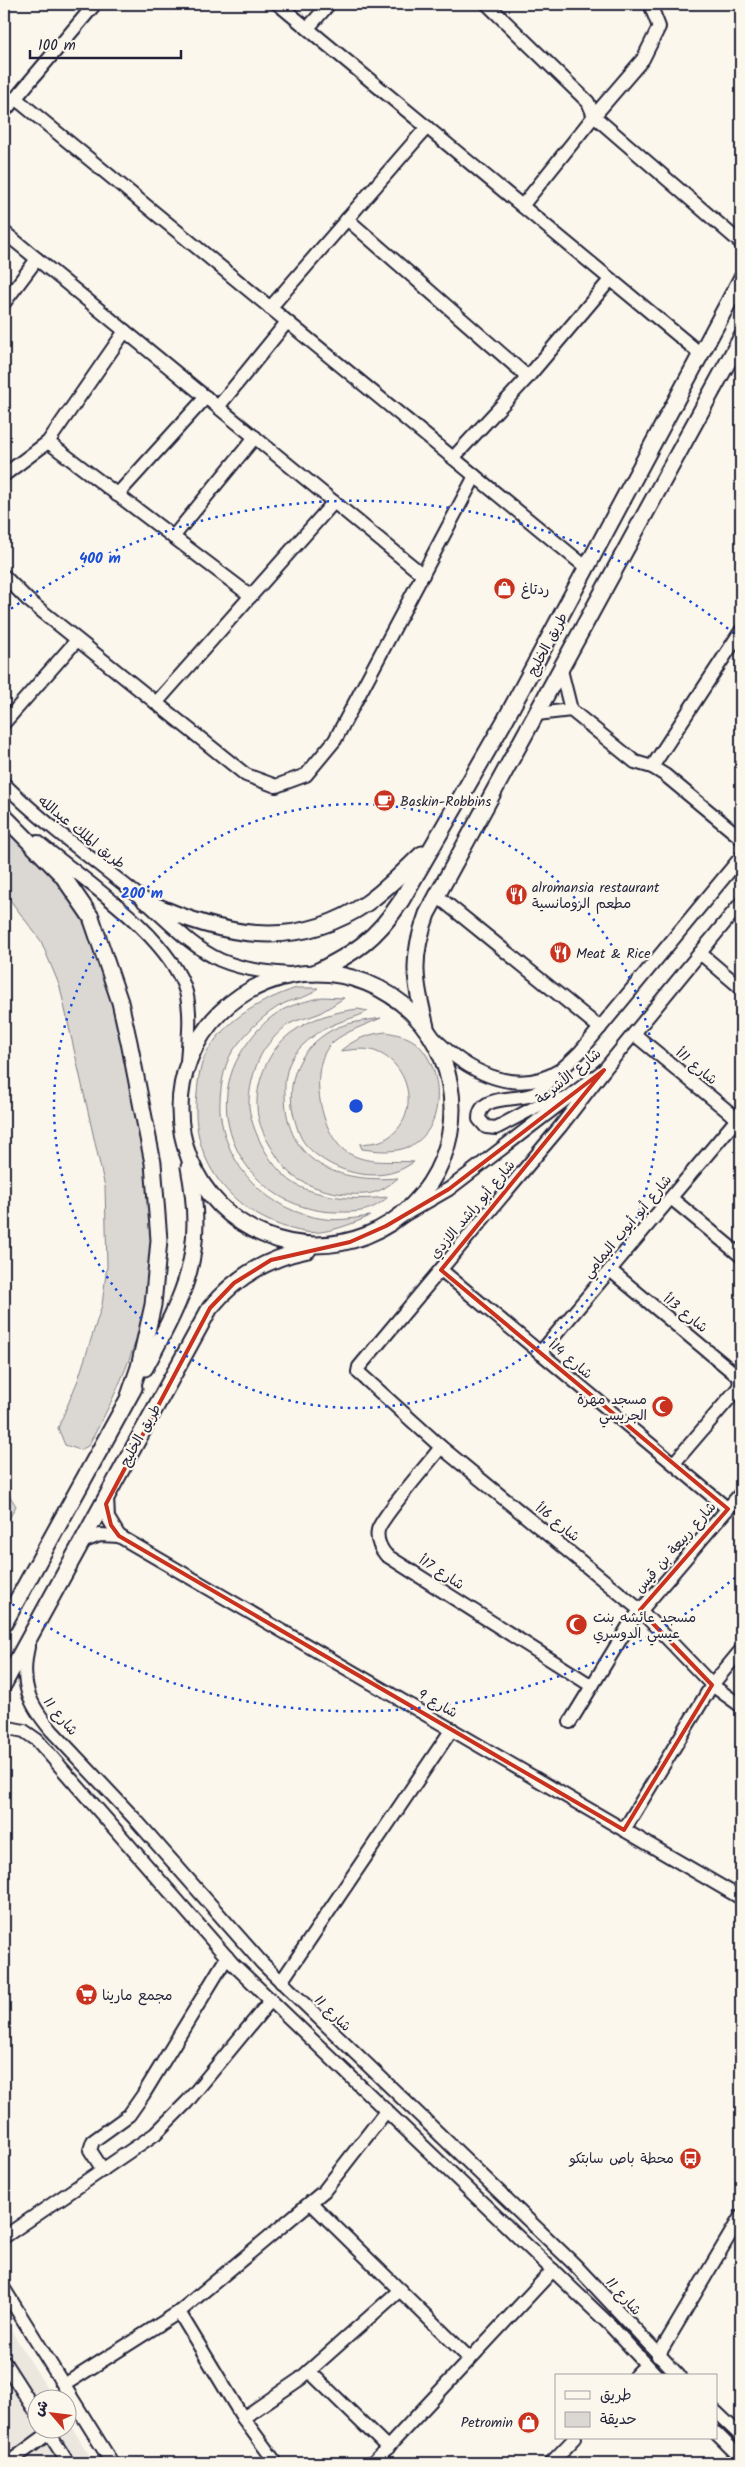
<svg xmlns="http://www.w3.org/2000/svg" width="745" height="2467" font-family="Kalam,'Playpen Sans Arabic',sans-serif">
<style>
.built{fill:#ebe7df}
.green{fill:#dbd8d3;stroke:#7e7d87}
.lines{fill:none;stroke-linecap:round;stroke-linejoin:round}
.minor-casing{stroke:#22223b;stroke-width:16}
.major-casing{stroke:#22223b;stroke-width:19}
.minor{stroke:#fbf7ec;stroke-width:12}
.major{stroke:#fbf7ec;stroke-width:15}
.marked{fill:none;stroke:#c8321e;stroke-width:4;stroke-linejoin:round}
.ring{fill:none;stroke:#1d4ed8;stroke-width:2.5;stroke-dasharray:2.5 5}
.labels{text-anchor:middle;stroke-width:4.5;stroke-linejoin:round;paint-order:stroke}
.poi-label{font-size:14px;fill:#22223b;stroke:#fbf7ec;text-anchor:start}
.street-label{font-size:14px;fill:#22223b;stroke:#fbf7ec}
.centre{fill:#1d4ed8;stroke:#fbf7ec;stroke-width:2.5}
.ring-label{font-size:15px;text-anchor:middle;font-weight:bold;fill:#1d4ed8;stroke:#fbf7ec;stroke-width:4.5;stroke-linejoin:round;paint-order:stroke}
</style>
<rect width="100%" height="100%" fill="#fbf7ec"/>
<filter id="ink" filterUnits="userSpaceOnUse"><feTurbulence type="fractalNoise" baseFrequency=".02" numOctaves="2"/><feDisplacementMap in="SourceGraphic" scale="10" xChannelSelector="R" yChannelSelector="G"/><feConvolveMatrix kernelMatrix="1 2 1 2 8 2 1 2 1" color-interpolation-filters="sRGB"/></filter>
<g filter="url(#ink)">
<!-- built -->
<polygon class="built" points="4,2319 54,2399 38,2400 38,2430 68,2430 68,2421 94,2463 4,2463"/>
<!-- green -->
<g class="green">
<path d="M4,831C58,867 95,933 112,995C121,1029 126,1064 133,1098C145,1152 157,1208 152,1263C146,1329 120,1389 88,1446L80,1450L65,1445L58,1428L78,1380L102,1305L107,1266L105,1187L60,987L41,941L4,892Z"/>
<path d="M296,988H318C309,998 297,998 285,1003C264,1013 245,1034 232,1052C223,1066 219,1095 220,1111C225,1166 268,1212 325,1219C340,1221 355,1218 370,1216C352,1224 325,1235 305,1232C237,1220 188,1164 197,1094C198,1080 200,1063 208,1050C229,1017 260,1001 296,988Z"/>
<path d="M322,997L344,998C336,1003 327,1009 318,1014C309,1018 298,1019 289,1024C280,1030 266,1045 261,1055C254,1068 248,1092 249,1107C253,1137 276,1178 305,1189C333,1199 359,1200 388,1197C369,1213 359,1212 335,1212C248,1210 193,1112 249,1041C257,1030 267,1019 279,1012C292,1004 308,1001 322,997Z"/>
<path d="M358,1009L368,1011C358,1017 350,1018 340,1022C325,1027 309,1038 299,1049C287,1061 284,1079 285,1095C286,1164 338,1183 398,1178C379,1194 371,1195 346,1194C330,1193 310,1187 296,1178C288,1173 281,1163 276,1155C267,1141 257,1124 257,1106C256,1080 270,1048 291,1033C311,1018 334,1012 358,1009Z"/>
<path d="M381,1018C366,1025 346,1031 333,1042C306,1065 320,1139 350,1154C371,1165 392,1160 414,1162C409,1165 403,1169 397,1171C367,1182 327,1169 306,1145C299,1137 297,1127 294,1117C285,1081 299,1048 332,1030C347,1022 365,1021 381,1018Z"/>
<path d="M386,1032C396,1034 407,1036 415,1042C445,1066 447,1131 408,1147C393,1153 378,1151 362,1149L360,1144C369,1143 379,1143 387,1138C423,1116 410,1060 371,1050C361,1048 351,1050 340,1051C355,1039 368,1034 386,1032Z"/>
<polygon points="4,1492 8,1493 16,1506 4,1528"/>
</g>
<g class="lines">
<defs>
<g id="minor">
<polyline points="278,4 702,355"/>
<polyline points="487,4 588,102 594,116 741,243"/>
<polyline points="308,28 329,4"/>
<polyline points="15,98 587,568"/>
<polyline points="4,112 95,4"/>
<polyline points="522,206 594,116 643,59 659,27 650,4"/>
<polyline points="347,219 528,377"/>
<polyline points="4,232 423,575"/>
<polyline points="4,303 37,259"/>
<polyline points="270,308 427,127"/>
<polyline points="218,407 287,322"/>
<polyline points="48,442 251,596"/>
<polyline points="453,458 528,377 610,280"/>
<polyline points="4,475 48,442 125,331"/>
<polyline points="117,495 206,397"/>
<polyline points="173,537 255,437"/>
<polyline points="4,576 28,600 246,775 276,786 306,775 335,740 475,476"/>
<polyline points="741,631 652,767 665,775 741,838"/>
<polyline points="561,670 571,710 635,762 652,767"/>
<polyline points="156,703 334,502"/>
<polyline points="537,714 571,710"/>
<polyline points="4,723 77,640"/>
<path d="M4,784C48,827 97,862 145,901C168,921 192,947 220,960C246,971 274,973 302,975"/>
<path d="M38,842C83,880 170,936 186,992C192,1015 188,1041 187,1064"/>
<polyline points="436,895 600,1028"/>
<polyline points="700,953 741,988"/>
<polyline points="634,1034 741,1122"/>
<path d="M432,1036C464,1069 514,1099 560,1070C567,1065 574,1058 580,1052L741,857"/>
<polyline points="604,1070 560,1127 359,1367 358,1372 441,1447 640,1610 712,1685 741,1706"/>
<path d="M558,1072C551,1080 544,1089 534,1094C517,1102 479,1093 479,1119L486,1127L496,1128L545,1102L563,1099"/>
<polyline points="671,1198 741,1256"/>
<polyline points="402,1216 449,1189 604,1070 741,903"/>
<polyline points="441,1270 728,1509"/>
<polyline points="610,1270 740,1378 739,1387 674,1463"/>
<polyline points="540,1353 737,1119"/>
<path d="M441,1447C429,1463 382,1516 378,1530C376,1540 380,1548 386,1555L592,1686"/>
<polyline points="107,1497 108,1518 119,1536"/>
<polyline points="82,1542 100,1535 119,1536 741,1898"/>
<path d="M28,1647C20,1684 28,1703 52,1731L135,1819L262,1963L575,2265L679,2376"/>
<polyline points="570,1722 631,1622 741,1493"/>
<polyline points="4,1727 24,1731 37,1740 232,1963 610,2325 657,2376"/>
<polyline points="624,1830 712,1685 741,1650"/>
<polyline points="281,1982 452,1729"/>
<polyline points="103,2170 90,2150 93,2141 129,2115 143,2095 227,1957"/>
<polyline points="311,2203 470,2359"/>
<polyline points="4,2237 155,2134 187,2102 271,2000"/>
<polyline points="4,2289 112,2463"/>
<polyline points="179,2312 243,2418 276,2463"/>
<polyline points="658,2356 741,2216"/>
<polyline points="4,2362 38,2415"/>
<polyline points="309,2371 388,2448"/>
<polyline points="635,2376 646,2365"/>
<polyline points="64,2385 179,2312 324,2191 387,2110"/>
<polyline points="716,2412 741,2436"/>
<polyline points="243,2418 300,2379 400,2290"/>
<polyline points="47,2430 68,2463"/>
<polyline points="716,2433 741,2458"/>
<polyline points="8,2463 49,2433"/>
<polyline points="373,2463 553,2270"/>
<polyline points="551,2463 575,2438"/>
</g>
<g id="major">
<polyline points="4,816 62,875 91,917 120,1002 129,1042 153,1163 159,1240 153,1305 139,1367 129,1396"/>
<path d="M145,901C219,935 294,953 367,903C387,889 404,871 422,854"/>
<circle cx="316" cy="1109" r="136"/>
<path d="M314,973C355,953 376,939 401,901L504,722L741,279"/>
<path d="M426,1027C415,981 410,960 427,914L741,338"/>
<path d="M145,1368C185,1293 206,1256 189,1167"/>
<polyline points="4,1624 134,1388"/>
<path d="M4,1684L210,1308C236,1276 268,1258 308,1250"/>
</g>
</defs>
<!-- minor casing -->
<use href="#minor" class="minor-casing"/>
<!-- major casing -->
<use href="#major" class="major-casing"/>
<!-- minor -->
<use href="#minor" class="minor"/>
<!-- major -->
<use href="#major" class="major"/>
</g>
</g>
<!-- marked area -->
<path class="marked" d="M604,1070L441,1270L728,1509L640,1610L712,1685L624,1830L119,1536L111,1525L106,1504L210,1308L234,1283L271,1260L350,1242L386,1226L449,1189Z"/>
<!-- distance rings -->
<g class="ring">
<circle cx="356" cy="1106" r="302"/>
<path d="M741 1573A605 605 0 0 1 5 1599M5 613A605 605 0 0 1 741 639"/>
</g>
<!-- icons -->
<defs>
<symbol id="shop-disc" viewBox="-11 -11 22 22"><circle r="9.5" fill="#c8321e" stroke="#fbf7ec"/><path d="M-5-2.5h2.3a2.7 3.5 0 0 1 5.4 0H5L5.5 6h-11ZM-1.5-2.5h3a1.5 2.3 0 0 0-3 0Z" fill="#fff"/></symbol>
<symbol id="cafe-disc" viewBox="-11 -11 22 22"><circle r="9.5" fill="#c8321e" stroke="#fbf7ec"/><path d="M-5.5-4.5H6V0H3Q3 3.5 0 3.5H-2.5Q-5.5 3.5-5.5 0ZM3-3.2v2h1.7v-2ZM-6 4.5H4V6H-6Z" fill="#fff"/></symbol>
<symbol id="restaurant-disc" viewBox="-11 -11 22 22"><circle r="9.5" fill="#c8321e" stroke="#fbf7ec"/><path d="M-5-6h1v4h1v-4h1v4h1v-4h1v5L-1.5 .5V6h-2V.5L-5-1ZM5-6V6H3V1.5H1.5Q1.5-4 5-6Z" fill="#fff"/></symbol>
<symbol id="mosque-disc" viewBox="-11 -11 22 22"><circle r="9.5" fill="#c8321e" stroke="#fbf7ec"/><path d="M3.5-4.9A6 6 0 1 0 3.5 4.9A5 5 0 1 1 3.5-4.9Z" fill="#fff"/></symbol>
<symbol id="supermarket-disc" viewBox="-11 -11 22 22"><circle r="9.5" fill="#c8321e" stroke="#fbf7ec"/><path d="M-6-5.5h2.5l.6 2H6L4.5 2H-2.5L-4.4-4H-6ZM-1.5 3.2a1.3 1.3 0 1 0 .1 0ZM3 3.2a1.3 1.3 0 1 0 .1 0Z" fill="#fff"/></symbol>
<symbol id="bus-disc" viewBox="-11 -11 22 22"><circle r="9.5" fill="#c8321e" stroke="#fbf7ec"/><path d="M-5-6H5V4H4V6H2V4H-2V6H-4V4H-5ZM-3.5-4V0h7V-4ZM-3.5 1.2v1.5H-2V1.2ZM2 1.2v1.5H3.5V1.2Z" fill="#fff"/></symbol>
</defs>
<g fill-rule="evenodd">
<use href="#shop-disc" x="492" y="576" width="25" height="25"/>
<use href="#cafe-disc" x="372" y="788" width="25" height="25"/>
<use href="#restaurant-disc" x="504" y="882" width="25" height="25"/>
<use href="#restaurant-disc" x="548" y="940" width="25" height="25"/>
<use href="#mosque-disc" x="650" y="1394" width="25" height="25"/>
<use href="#mosque-disc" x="564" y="1612" width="25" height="25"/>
<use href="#supermarket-disc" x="74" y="1982" width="25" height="25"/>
<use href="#bus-disc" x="678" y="2146" width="25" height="25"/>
<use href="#shop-disc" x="516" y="2410" width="25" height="25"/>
</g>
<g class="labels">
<!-- poi labels -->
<g class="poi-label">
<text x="521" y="594">ردتاغ</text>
<text x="400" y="806">Baskin-Robbins</text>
<text x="532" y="892">alromansia restaurant<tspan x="532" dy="16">مطعم الرومانسية</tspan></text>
<text x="576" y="958">Meat &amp; Rice</text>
<text x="647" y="1404" text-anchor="end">مسجد مهرة<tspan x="647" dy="16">الجريسي</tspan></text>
<text x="593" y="1622">مسجد عائشه بنت<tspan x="593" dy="16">عيسي الدوسري</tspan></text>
<text x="102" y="2000">مجمع مارينا</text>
<text x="674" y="2163" text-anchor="end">محطة باص سابتكو</text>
<text x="513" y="2427" text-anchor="end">Petromin</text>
</g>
<!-- street labels -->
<g class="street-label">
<text transform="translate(547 644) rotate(-62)" y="5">طريق الخليج</text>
<text transform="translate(82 832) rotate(39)" y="5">طريق الملك عبدالله</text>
<text transform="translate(697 1066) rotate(40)" y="5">شارع 11أ</text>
<text transform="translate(568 1076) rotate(-39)" y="5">شارع الأشرعة</text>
<text transform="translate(472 1209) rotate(-50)" y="5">شارع أبو راشد الازدي</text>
<text transform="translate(627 1226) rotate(-50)" y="5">شارع أبو أيوب اليمامي</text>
<text transform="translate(686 1313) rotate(39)" y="5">شارع 13أ</text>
<text transform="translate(571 1359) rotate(40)" y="5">شارع 14أ</text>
<text transform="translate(140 1435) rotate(-61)" y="5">طريق الخليج</text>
<text transform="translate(558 1522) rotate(39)" y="5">شارع 16أ</text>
<text transform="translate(675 1547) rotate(-49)" y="5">شارع ربيعة بن قيس</text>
<text transform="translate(442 1572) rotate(33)" y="5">شارع 17أ</text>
<text transform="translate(438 1703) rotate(30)" y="5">شارع 9</text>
<text transform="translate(61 1716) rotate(50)" y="5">شارع 11</text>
<text transform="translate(333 2013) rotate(44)" y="5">شارع 11</text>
<text transform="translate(624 2296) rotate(48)" y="5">شارع 11</text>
</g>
</g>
<circle cx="356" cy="1106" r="8" class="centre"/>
<g class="ring-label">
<text x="100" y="563">400 m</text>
<text x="142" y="898">200 m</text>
</g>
<!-- margin -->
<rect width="745" height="2467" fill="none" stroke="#fbf7ec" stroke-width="20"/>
<rect x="10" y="10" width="725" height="2447" fill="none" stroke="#22223b" stroke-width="2" filter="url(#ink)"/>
<!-- legend -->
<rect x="555" y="2374" width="162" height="65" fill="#fbf7ec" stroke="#a4a2a5"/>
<rect x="565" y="2391" width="25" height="8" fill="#fbf7ec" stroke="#a4a2a5"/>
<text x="600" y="2400" font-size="15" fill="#22223b">طريق</text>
<rect x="565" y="2412" width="25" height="15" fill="#dbd8d3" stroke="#a4a2a5"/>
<text x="600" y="2424" font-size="15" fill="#22223b">حديقة</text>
<!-- north arrow -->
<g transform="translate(52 2414) rotate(298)"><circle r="24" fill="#fbf7ec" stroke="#a4a2a5"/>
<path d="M0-4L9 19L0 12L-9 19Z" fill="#c8321e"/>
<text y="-8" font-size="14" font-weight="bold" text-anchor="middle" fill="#22223b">ش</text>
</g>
<!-- scale -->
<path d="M30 50v8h151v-8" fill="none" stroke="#22223b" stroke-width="2.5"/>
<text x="38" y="50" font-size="15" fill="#22223b" stroke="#fbf7ec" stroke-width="4" paint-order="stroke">100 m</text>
</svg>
